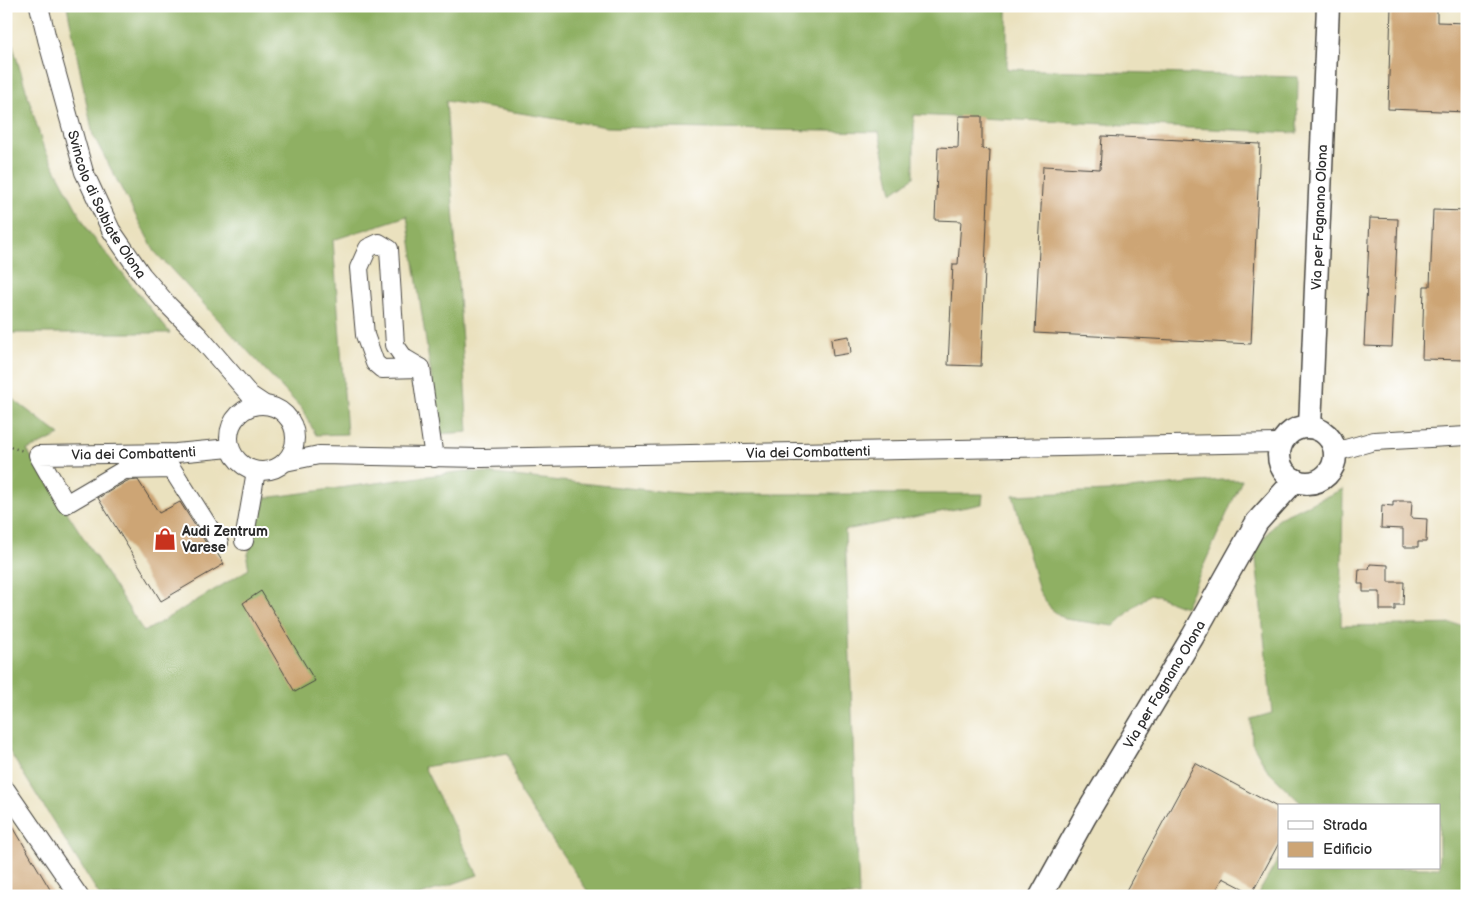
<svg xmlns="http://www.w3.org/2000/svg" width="1473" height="902" font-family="'Balsamiq Sans',sans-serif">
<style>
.green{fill:#b4cc71;stroke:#707c4e}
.forest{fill:#8fb063;stroke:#5d6e47}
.building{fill:#cda575}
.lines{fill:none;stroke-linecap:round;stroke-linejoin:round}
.minor-casing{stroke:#484641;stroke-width:20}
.major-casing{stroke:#484641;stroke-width:25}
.path{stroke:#484641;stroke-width:2.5;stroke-dasharray:1 4;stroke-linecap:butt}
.minor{stroke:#fff;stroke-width:18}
.major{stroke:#fff;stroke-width:22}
.labels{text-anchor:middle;stroke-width:4;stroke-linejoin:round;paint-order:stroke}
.street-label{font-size:14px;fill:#2b2b2b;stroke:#fff}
.poi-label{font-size:14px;font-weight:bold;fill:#2b2b2b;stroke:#fff;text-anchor:start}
</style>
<rect width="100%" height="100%" fill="#fff"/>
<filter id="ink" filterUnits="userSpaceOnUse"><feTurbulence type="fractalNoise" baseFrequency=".02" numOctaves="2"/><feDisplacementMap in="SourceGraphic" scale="10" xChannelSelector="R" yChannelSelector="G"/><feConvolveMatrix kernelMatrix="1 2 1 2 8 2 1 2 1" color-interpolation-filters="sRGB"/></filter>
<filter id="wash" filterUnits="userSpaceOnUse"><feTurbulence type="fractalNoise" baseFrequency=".0096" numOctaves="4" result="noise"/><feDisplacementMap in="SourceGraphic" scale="20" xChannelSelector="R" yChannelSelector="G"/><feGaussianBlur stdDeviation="1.12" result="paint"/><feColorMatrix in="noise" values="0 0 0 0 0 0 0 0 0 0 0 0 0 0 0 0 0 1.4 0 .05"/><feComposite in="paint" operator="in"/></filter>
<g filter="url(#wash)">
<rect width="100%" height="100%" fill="#eae1be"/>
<!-- green -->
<polygon class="green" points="6,15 15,53 6,53"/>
<!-- forest -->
<g class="forest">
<polygon points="67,6 1007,6 1007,69 1298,77 1297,133 914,115 914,177 892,193 879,132 607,127 446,101 468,432 440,434 407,216 333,240 347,434 316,435 302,409 155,252 93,135"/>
<polygon points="6,53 15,53 43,146 89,232 170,333 6,333"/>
<polygon points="6,394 60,435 27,450 144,632 249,569 247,558 265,498 465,471 686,494 983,494 982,504 845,530 859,896 591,896 520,793 508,753 424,767 478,875 418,896 100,896 6,746"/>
<polygon points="1221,480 1242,480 1185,607 1151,594 1136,605 1114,626 1065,619 1051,609 1039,591 1013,495 1108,491"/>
<polygon points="1343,489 1341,626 1467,624 1467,896 1257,896 1279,858 1279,868 1439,868 1439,806 1304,806 1268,771 1252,743 1251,719 1272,713 1255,550 1279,518"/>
</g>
<g id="blocks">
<!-- building -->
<g class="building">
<polygon points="1391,6 1437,8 1437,22 1467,23 1467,112 1388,109"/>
<polygon points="959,116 982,116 982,149 990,150 981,366 948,365 953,264 958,264 961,221 935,220 938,147 958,148"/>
<polygon points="1102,136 1260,144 1251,344 1035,333 1043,166 1100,169"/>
<polygon points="1433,210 1467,211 1467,360 1422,359 1424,286 1430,286"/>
<polygon points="1370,218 1398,219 1392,347 1364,346"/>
<polygon points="849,336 851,353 833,356 831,339"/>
<polygon points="138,480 159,513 180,502 210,549 217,553 224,564 161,601 98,498 127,481"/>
<polygon points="1393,501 1412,501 1411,518 1427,519 1426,542 1418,542 1418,547 1403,547 1403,529 1381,528 1382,505 1393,506"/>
<polygon points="1370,564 1388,565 1388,582 1404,582 1403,605 1395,605 1395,610 1380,610 1380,592 1363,592 1363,584 1358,584 1359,569 1369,569"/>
<polygon points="261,591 315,681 295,692 243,603"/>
<polygon points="1195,763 1279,808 1279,843 1252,893 1223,878 1213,896 1123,896"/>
<polygon points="6,815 54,896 9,896 6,891"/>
</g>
</g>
</g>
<g filter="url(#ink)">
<use href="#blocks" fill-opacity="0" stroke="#484641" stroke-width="1"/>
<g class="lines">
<defs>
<g id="minor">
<path id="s1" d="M39,6L47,39L84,172L111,230L142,275L168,305L198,335L250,395L265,405"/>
<polygon points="379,243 389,249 395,345 404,358 421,368 382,369 375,363 365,335 359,268 368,248"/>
<polyline points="421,368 434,458"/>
<circle cx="262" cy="438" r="33"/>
<polyline points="1335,452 1374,441 1467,436"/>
<path id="s2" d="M285,462L319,455L482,458L1281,443"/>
<polyline points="244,541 256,471"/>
<path id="s3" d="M219,543L172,469L124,470L66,504L38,455L176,453L230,448"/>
<polyline points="6,790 79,896"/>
</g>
<g id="major">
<path id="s4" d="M1310,427L1328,6"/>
<circle cx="1307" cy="455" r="28"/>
<path id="s5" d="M1041,896L1086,815L1193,636L1257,522L1295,480"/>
</g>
</defs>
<!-- minor casing -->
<use href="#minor" class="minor-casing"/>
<!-- major casing -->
<use href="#major" class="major-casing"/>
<!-- path -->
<polyline class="path" points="6,446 24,451"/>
<!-- minor -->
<use href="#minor" class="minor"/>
<!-- major -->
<use href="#major" class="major"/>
</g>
</g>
<!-- icons -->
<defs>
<symbol id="shop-bare" viewBox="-9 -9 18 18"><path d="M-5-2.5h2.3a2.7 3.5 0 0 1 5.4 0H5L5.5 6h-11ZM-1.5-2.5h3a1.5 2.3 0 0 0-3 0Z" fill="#c8321e" stroke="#fff" stroke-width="2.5" paint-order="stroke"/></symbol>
</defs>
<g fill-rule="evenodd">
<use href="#shop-bare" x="149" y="523" width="32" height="32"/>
</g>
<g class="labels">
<!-- street labels -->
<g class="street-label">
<text dy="5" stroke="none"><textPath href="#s1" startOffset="211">Svincolo di Solbiate Olona</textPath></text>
<text dy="5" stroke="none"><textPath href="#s4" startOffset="210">Via per Fagnano Olona</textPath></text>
<text dy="5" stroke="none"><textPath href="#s2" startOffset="524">Via dei Combattenti</textPath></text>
<text dy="5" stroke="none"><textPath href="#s3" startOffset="355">Via dei Combattenti</textPath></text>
<text dy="5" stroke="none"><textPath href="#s5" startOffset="245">Via per Fagnano Olona</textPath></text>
</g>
<!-- poi labels -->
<g class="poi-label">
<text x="182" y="536">Audi Zentrum<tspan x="182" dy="16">Varese</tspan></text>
</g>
</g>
<!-- margin -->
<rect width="1473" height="902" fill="none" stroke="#fff" stroke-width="25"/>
<!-- legend -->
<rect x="1278" y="804" width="162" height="65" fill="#ffffff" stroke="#aaaaaa"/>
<rect x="1288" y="821" width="25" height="8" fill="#ffffff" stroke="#aaaaaa"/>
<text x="1323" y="830" font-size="15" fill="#2b2b2b">Strada</text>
<rect x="1288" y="842" width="25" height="15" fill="#cda575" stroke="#aaaaaa"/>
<text x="1323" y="854" font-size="15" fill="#2b2b2b">Edificio</text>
</svg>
